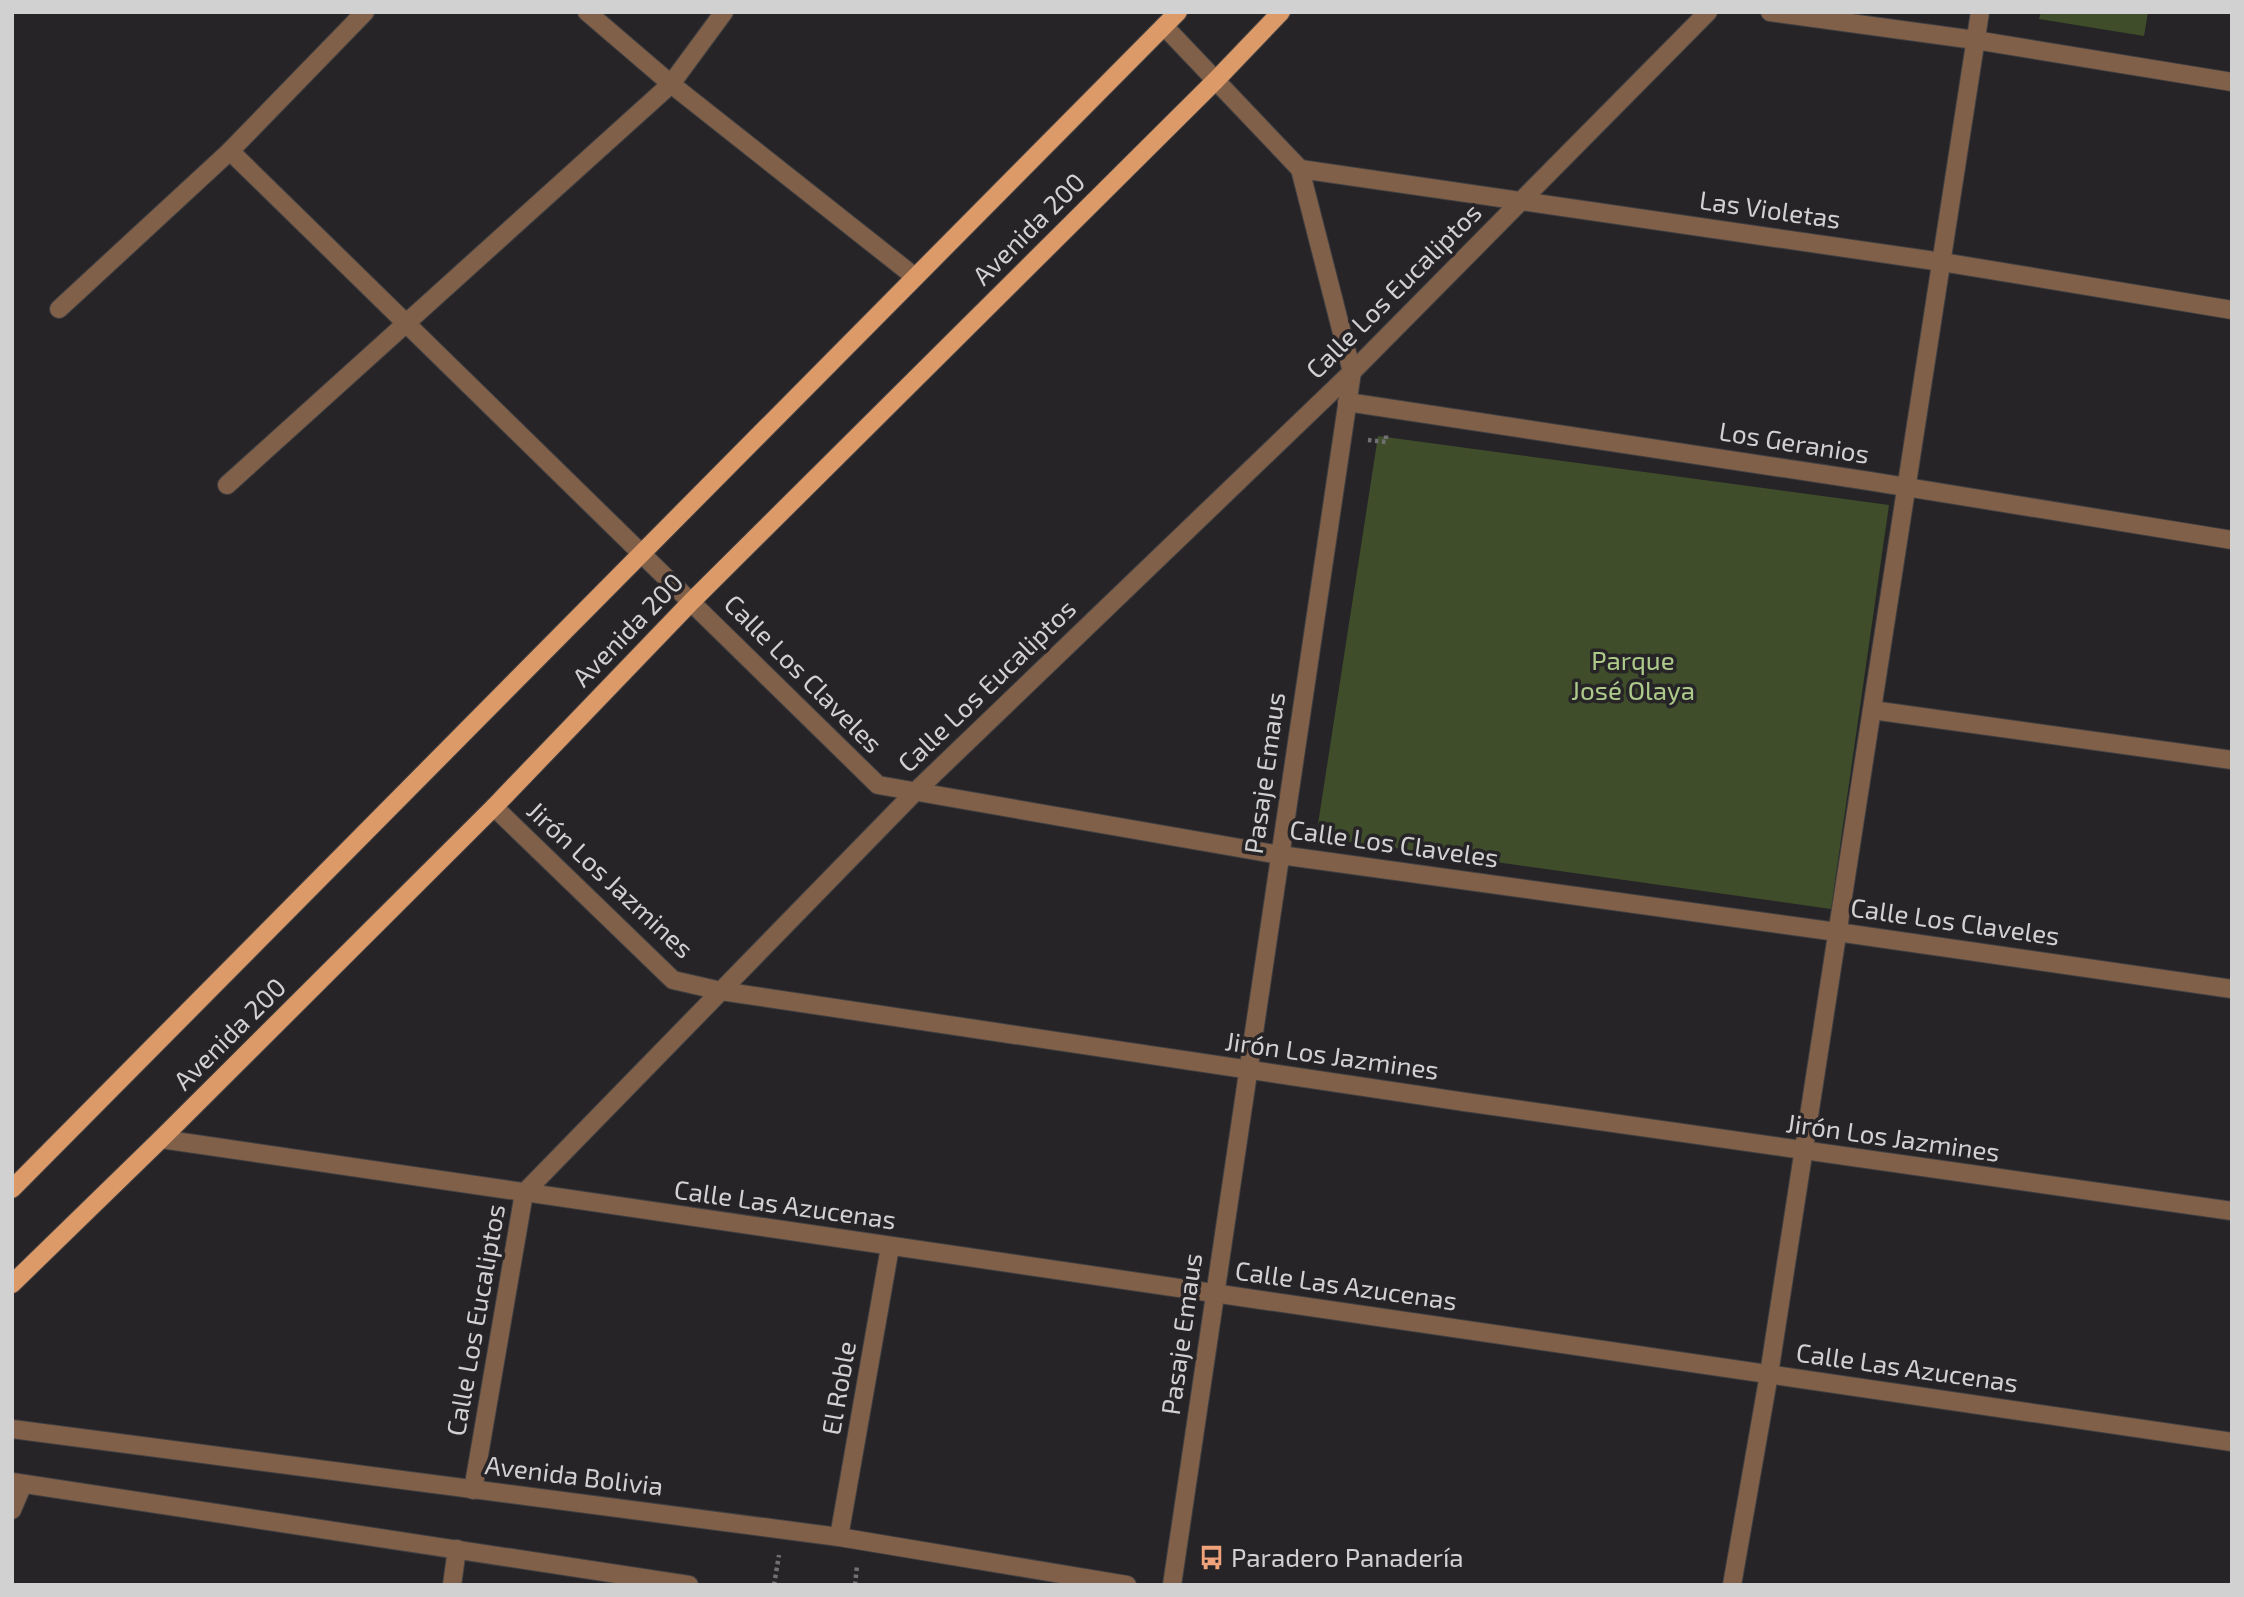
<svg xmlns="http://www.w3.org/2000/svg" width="2244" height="1597" font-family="'Exo 2',sans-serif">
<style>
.park{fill:#3f4d2b}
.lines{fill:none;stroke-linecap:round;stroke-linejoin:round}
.minor-casing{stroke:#424042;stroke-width:20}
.major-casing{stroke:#424042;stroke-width:20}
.path{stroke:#706f71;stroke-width:4.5;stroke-dasharray:3.5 3.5;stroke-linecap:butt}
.minor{stroke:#806049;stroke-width:18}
.major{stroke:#dd9a69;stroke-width:18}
.labels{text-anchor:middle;stroke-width:7;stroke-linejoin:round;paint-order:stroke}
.street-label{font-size:26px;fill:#d2d1d2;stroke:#262427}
.park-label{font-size:26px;fill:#aeca8b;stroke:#262427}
.poi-label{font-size:26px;fill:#d2d1d2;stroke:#262427;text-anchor:start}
</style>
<rect width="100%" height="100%" fill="#262427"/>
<!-- park -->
<g class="park">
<polygon points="2041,12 2148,12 2144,36 2039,19"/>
<polygon points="1378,436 1889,505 1831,909 1316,837"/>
</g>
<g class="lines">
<defs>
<g id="minor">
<polyline points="587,12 671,84 915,277"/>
<polyline points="1770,12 1975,40 2232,82"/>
<polyline points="1164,26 1300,169 1352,372 1172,1585"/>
<polyline points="230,151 878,785 1280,855 1837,932 2232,989"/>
<polyline points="1300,169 1942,262 2232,310"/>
<polyline points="59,309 230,151 365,12"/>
<polyline points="1347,402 1869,481 2232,540"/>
<polyline points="227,485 671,84 724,12"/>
<polyline points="1872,710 2232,760"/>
<path d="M494,807L673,980L721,991C1224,1067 1728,1142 2232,1211"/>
<polyline points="161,1139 2232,1442"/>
<polyline points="12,1429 839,1537 1127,1585"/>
<polyline points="12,1482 689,1585"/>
<polyline points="473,1490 524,1193 915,792 1352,372 1708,12"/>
<polyline points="12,1510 23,1484"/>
<polyline points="839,1537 890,1247"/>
<polyline points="452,1585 457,1549"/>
<polyline points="1732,1585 1769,1374 1980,12"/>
</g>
<g id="major">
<polyline points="12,1189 1178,12"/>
<polyline points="12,1284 161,1139 494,807 692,601 1216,80 1281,12"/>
</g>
</defs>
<!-- minor casing -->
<use href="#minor" class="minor-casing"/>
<!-- major casing -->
<use href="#major" class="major-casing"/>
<!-- path -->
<g class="path">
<polyline points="1368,440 1386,442 1386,434"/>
<polyline points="1311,827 1331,830 1331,833"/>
<polyline points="774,1585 779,1555"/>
<polyline points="855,1585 857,1566"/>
</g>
<!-- minor -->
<use href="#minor" class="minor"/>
<!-- major -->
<use href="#major" class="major"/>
</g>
<!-- icons -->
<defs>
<symbol id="bus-bare" viewBox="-9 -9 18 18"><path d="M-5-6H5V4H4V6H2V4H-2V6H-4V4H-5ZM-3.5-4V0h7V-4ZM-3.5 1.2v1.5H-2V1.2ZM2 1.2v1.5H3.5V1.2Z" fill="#f0a27a" stroke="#262427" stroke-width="2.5" paint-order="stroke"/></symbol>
</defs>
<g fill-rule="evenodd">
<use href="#bus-bare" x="1194" y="1540" width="35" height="35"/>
</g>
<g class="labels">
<!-- street labels -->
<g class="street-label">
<text transform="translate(1770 210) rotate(8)" y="9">Las Violetas</text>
<text transform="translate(1029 229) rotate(-45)" y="9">Avenida 200</text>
<text transform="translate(1394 291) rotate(-45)" y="9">Calle Los Eucaliptos</text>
<text transform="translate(1794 443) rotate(9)" y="9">Los Geranios</text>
<text transform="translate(628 630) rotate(-46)" y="9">Avenida 200</text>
<text transform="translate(803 674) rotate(45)" y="9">Calle Los Claveles</text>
<text transform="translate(987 686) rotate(-44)" y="9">Calle Los Eucaliptos</text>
<text transform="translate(1265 773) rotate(-82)" y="9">Pasaje Emaus</text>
<text transform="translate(1394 844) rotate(8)" y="9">Calle Los Claveles</text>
<text transform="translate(610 880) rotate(43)" y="9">Jirón Los Jazmines</text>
<text transform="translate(1955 922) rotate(8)" y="9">Calle Los Claveles</text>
<text transform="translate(230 1034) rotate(-45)" y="9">Avenida 200</text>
<text transform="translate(1332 1056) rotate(8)" y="9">Jirón Los Jazmines</text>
<text transform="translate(1893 1138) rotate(8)" y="9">Jirón Los Jazmines</text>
<text transform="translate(785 1205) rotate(8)" y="9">Calle Las Azucenas</text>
<text transform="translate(1346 1286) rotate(8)" y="9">Calle Las Azucenas</text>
<text transform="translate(476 1320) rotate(-80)" y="9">Calle Los Eucaliptos</text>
<text transform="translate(1182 1334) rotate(-82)" y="9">Pasaje Emaus</text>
<text transform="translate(1907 1368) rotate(8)" y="9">Calle Las Azucenas</text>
<text transform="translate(839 1388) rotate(-80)" y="9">El Roble</text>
<text transform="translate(574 1476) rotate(7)" y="9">Avenida Bolivia</text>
</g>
<!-- park labels -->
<g class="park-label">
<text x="1633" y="670">Parque<tspan x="1633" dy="30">José Olaya</tspan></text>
</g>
<!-- poi labels -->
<g class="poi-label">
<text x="1231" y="1567">Paradero Panadería</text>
</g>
</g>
<!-- border -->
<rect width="2244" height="1597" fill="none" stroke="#d2d1d2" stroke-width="28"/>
</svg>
